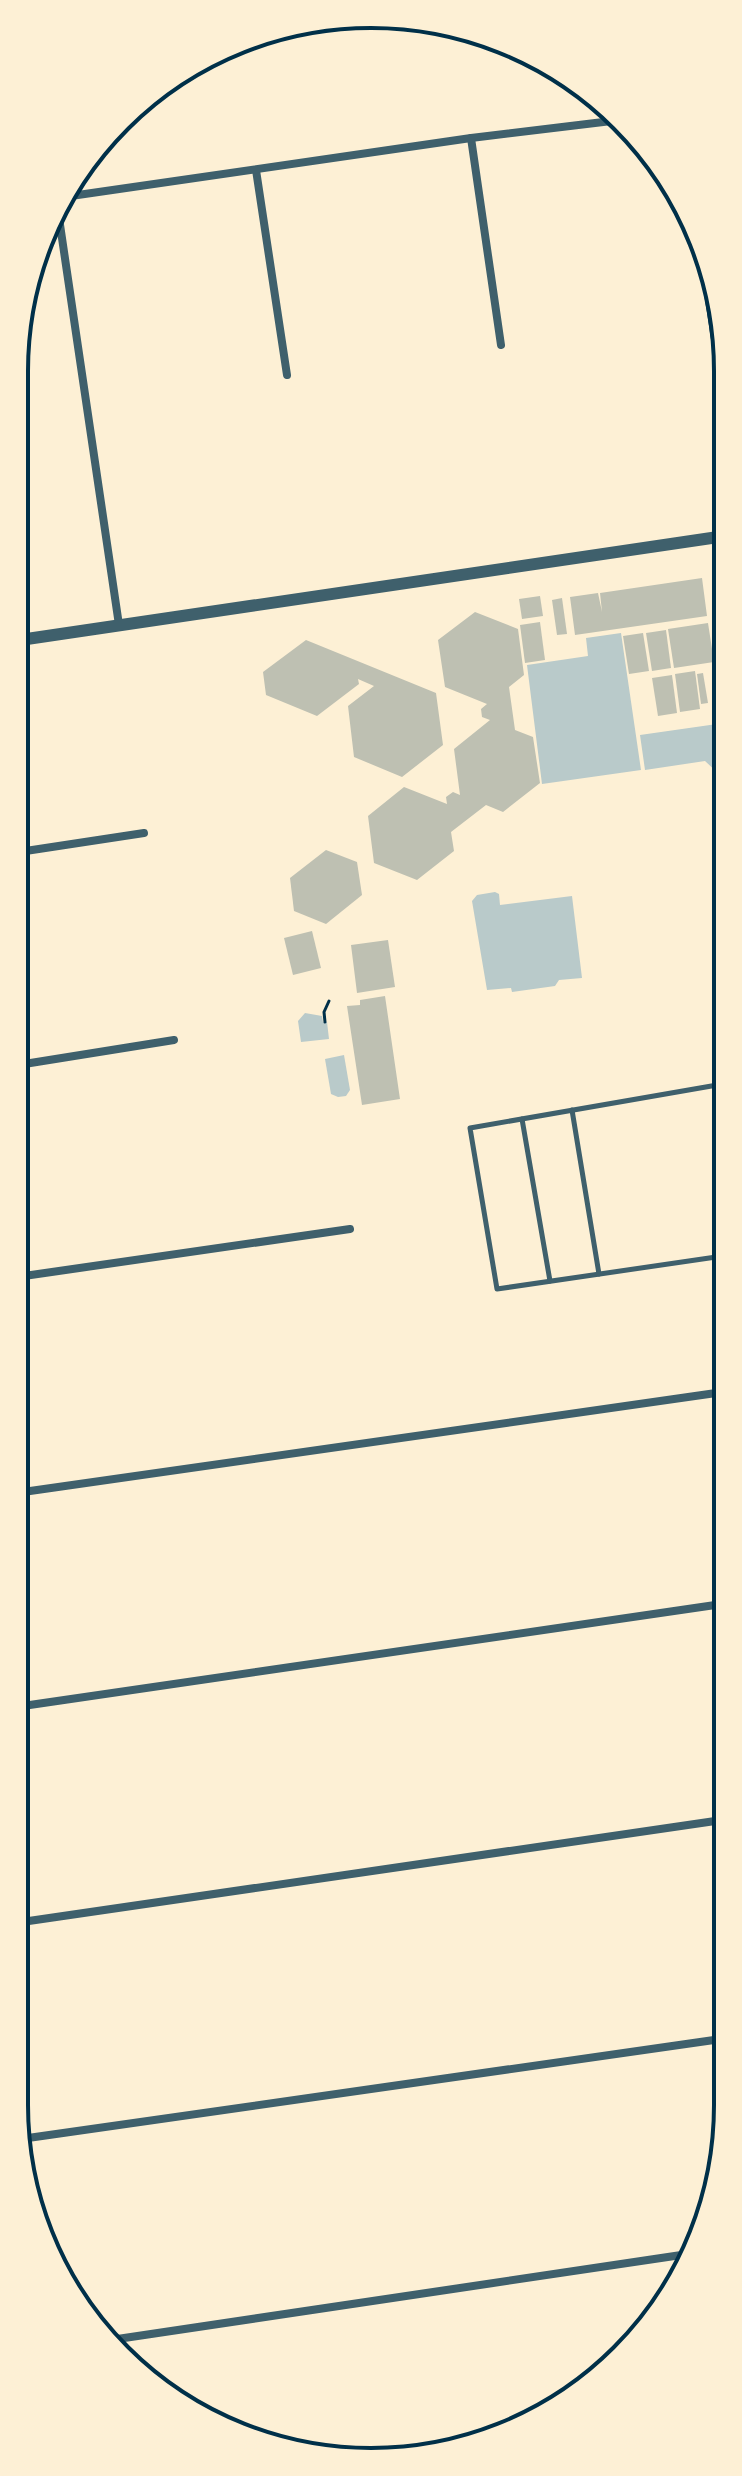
<svg xmlns="http://www.w3.org/2000/svg" width="742" height="2476" font-family="'Golos Text',sans-serif">
<style>
.green{fill:#b9caca}
.building{fill:#bec0b2}
.lines{fill:none;stroke-linecap:round;stroke-linejoin:round}
.path{stroke:#003049;stroke-width:3}
.service{stroke:#3f606c;stroke-width:5}
.minor{stroke:#3f606c;stroke-width:8}
.tertiary{stroke:#3f606c;stroke-width:12}
.secondary{stroke:#003049;stroke-width:14}
.rim{fill:none;stroke:#003049;stroke-width:4}
</style>
<rect width="100%" height="100%" fill="#fdf0d5"/>
<!-- green -->
<g class="green">
<polygon points="621,633 641,770 542,784 527,665 588,656 586,638"/>
<polygon points="724,723 724,809 719,774 705,761 645,770 640,735"/>
<polygon points="495,892 499,894 500,905 572,896 582,978 559,980 555,986 512,992 511,988 487,990 472,901 477,895"/>
<polygon points="305,1013 322,1016 323,1022 327,1022 329,1039 301,1042 298,1021"/>
<polygon points="344,1055 350,1090 346,1096 338,1097 331,1094 325,1059"/>
</g>
<!-- building -->
<g class="building">
<polygon points="702,578 707,616 575,635 570,597 598,593 602,612 600,593"/>
<polygon points="540,596 543,616 522,619 519,599"/>
<polygon points="562,598 567,634 557,635 552,600"/>
<polygon points="475,612 518,629 524,675 509,687 515,730 533,737 540,783 503,812 486,805 451,832 454,851 417,880 374,863 368,816 404,787 447,804 446,797 453,792 460,795 454,749 490,720 482,717 481,709 487,704 445,687 438,640"/>
<polygon points="540,622 545,660 525,663 520,625"/>
<polygon points="708,623 714,662 674,668 668,629"/>
<polygon points="666,630 671,668 652,671 646,633"/>
<polygon points="643,633 649,671 629,674 623,636"/>
<polygon points="306,640 436,693 443,745 402,777 354,757 348,706 374,686 358,679 359,684 317,716 266,695 263,672"/>
<polygon points="695,671 700,709 680,712 675,674"/>
<polygon points="703,673 708,703 701,704 697,674"/>
<polygon points="672,675 677,713 658,716 652,678"/>
<polygon points="326,850 357,862 362,895 326,924 294,911 290,878"/>
<polygon points="312,931 321,968 293,975 284,938"/>
<polygon points="388,940 395,987 357,993 351,945"/>
<polygon points="385,996 400,1099 362,1105 347,1006 360,1005 360,1000"/>
</g>
<g class="lines">
<!-- path -->
<polyline class="path" points="325,1022 324,1012 329,1001"/>
<!-- service -->
<g class="service">
<polyline points="572,1110 599,1274"/>
<polyline points="522,1119 550,1281"/>
<polyline points="723,1256 497,1289 470,1128 723,1084"/>
</g>
<!-- minor -->
<g class="minor">
<polyline points="471,138 501,345"/>
<polyline points="256,170 287,375"/>
<polyline points="64,197 471,138 620,120"/>
<polyline points="58,211 119,625"/>
<polyline points="19,852 144,833"/>
<polyline points="18,1065 174,1040"/>
<polyline points="17,1277 350,1229"/>
<polyline points="16,1493 723,1392"/>
<polyline points="16,1707 722,1604"/>
<polyline points="15,1923 722,1820"/>
<polyline points="21,2139 721,2039"/>
<polyline points="104,2341 688,2254"/>
</g>
<!-- tertiary -->
<polyline class="tertiary" points="20,640 725,536"/>
<!-- secondary -->
<polyline class="secondary" points="707,267 725,385"/>
</g>
<!-- crop -->
<path d="M0 0H742V2476H0ZM371 28H371A343 343 0 0 1 714 371V2105A343 343 0 0 1 371 2448H371A343 343 0 0 1 28 2105V371A343 343 0 0 1 371 28Z" fill="#fdf0d5" fill-rule="evenodd"/>
<path class="rim" d="M371 28H371A343 343 0 0 1 714 371V2105A343 343 0 0 1 371 2448H371A343 343 0 0 1 28 2105V371A343 343 0 0 1 371 28Z"/>
</svg>
